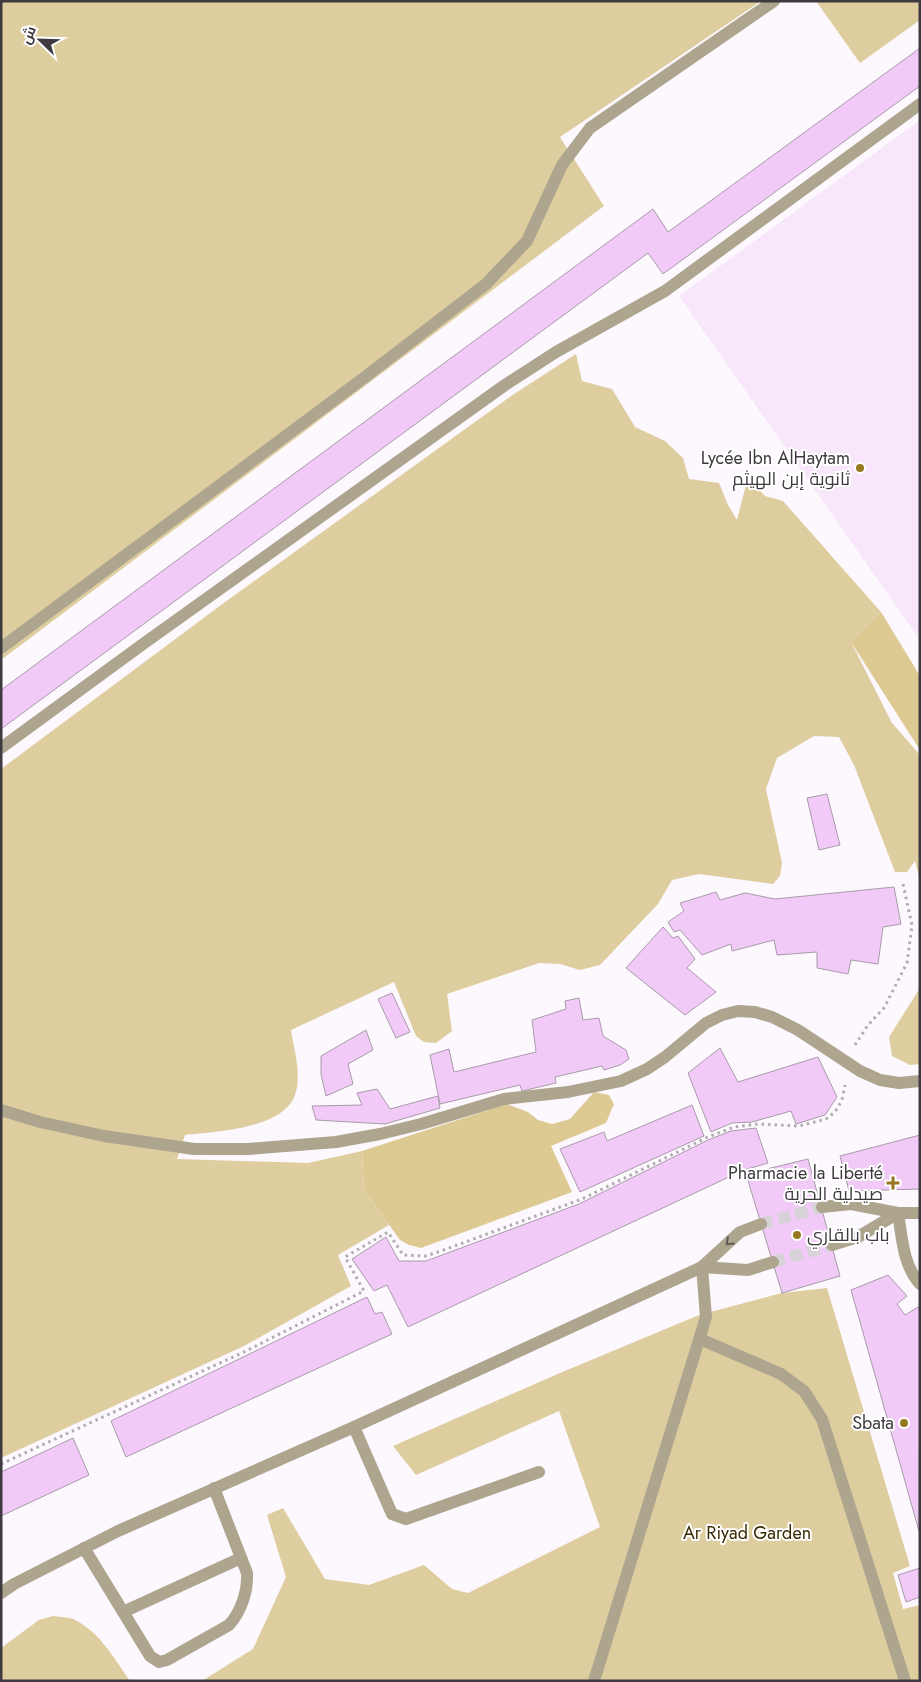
<svg xmlns="http://www.w3.org/2000/svg" width="921" height="1682" font-family="Jost,Cairo,sans-serif">
<style>
.built{fill:#f8e6fa}
.green{fill:#decd9f}
.forest{fill:#ddc992}
.building{fill:#f2caf7;stroke:#a79ba9}
.lines{fill:none;stroke-linecap:round;stroke-linejoin:round}
.minor-tunnel{stroke:#d7d2d8;stroke-width:12;stroke-dasharray:12 6;stroke-linecap:butt}
.path{stroke:#b0abb1;stroke-width:3;stroke-dasharray:2.5 4;stroke-linecap:butt}
.minor{stroke:#ada58e;stroke-width:12}
.oneway{stroke:#605a57}
.poi-dot{fill:#957820;stroke:#fff;stroke-width:2}
.labels{text-anchor:middle;stroke-width:4;stroke-linejoin:round;paint-order:stroke}
.poi-label{font-size:18px;fill:#3f3a40;stroke:#fff;text-anchor:end}
.park-label{font-size:18px;fill:#372900;stroke:#fff}
</style>
<rect width="100%" height="100%" fill="#fdf8fe"/>
<!-- built -->
<polygon class="built" points="920,120 920,640 679,296"/>
<!-- green -->
<g class="green">
<polygon points="1,1 761,1 560,137 604,206 1,660"/>
<polygon points="816,1 920,1 920,20 860,63"/>
<path d="M576,354L582,381L612,389L635,427L665,441L683,458L689,479L719,483L728,505L737,520L748,477L765,496L783,501L881,612L851,642L892,723L920,755V880L915,861L907,872H895L854,765L839,737L814,736L777,758L766,789L782,863L780,876L773,884L699,874L672,880L658,904L600,965L580,970L560,964L539,963L447,994L452,1031L436,1043L424,1042L416,1036L394,982L291,1030C294,1049 302,1075 295,1095C283,1129 215,1132 185,1135L177,1159L308,1163L362,1151L364,1190L389,1225L338,1255L351,1286L244,1346L1,1458V769L221,605L511,396Z"/>
<polygon points="920,988 920,1064 910,1065 892,1056 889,1037"/>
<polygon points="827,1288 910,1566 893,1573 903,1609 920,1605 920,1681 202,1681 253,1649 286,1577 267,1515 283,1508 325,1579 369,1585 424,1565 452,1589 468,1593 600,1527 559,1411 416,1475 393,1446 560,1373 699,1315 782,1293"/>
<path d="M53,1616C60,1617 67,1617 73,1619C99,1631 114,1658 130,1681H1V1648L39,1620Z"/>
</g>
<!-- forest -->
<g class="forest">
<polygon points="881,612 920,676 920,750 851,642"/>
<polygon points="594,1092 609,1095 614,1104 606,1123 551,1146 572,1192 421,1248 409,1245 400,1240 364,1190 362,1151 507,1104 528,1112 538,1120 552,1124 570,1119"/>
</g>
<!-- building -->
<g class="building">
<polygon points="920,48 920,86 663,274 648,253 1,729 1,690 653,209 668,232"/>
<polygon points="827,794 840,845 819,850 807,798"/>
<polygon points="894,887 901,924 883,927 878,964 851,960 848,974 817,968 817,952 777,955 774,940 732,951 731,944 702,955 680,930 674,932 668,922 684,911 680,903 716,892 720,900 745,893 775,899"/>
<polygon points="663,927 673,938 678,936 695,959 687,968 716,992 685,1015 626,968"/>
<polygon points="392,993 410,1032 396,1038 378,999"/>
<polygon points="579,998 583,1020 599,1018 603,1036 626,1050 629,1059 620,1065 604,1070 602,1066 555,1077 556,1083 522,1091 520,1085 440,1104 430,1055 449,1049 454,1072 536,1052 532,1020 566,1009 565,1001"/>
<polygon points="366,1030 373,1050 348,1064 353,1084 326,1096 321,1074 321,1056"/>
<polygon points="720,1048 738,1082 818,1057 837,1097 825,1115 796,1124 791,1111 752,1122 732,1123 711,1132 688,1073"/>
<polygon points="377,1089 390,1109 438,1096 440,1108 385,1124 316,1120 312,1106 362,1105 357,1093"/>
<polygon points="692,1105 704,1136 580,1192 560,1149 604,1132 607,1141"/>
<polygon points="756,1128 768,1163 744,1170 408,1327 387,1285 374,1291 352,1259 386,1237 399,1261 426,1261 579,1204 708,1140 731,1131"/>
<polygon points="920,1135 920,1189 849,1191 840,1156"/>
<polygon points="808,1159 840,1276 782,1293 746,1174"/>
<polygon points="888,1275 907,1296 897,1304 905,1315 920,1306 919,1531 851,1290"/>
<polygon points="367,1297 375,1314 382,1312 392,1334 126,1457 111,1421"/>
<polygon points="73,1438 89,1475 1,1516 1,1472"/>
<polygon points="920,1568 920,1597 906,1602 898,1575"/>
</g>
<g class="lines">
<!-- minor-tunnel -->
<g class="minor-tunnel">
<polyline points="761,1224 822,1207"/>
<polyline points="773,1262 832,1245"/>
</g>
<!-- path -->
<g class="path">
<polyline points="855,1045 868,1025 884,1008 907,963 912,925 903,884"/>
<polyline points="1,1464 246,1351 364,1291 345,1257 388,1232 403,1255 426,1256 441,1251 582,1199 708,1137 734,1127 758,1124 799,1126 826,1119 835,1112 842,1100 845,1085"/>
</g>
<!-- minor -->
<g class="minor">
<polyline points="1,648 365,377 486,284 527,241 562,165 590,128 774,1"/>
<polyline points="1,748 143,644 505,385 556,352 665,291 920,104"/>
<polyline points="1,1110 40,1122 104,1136 194,1149 248,1149 336,1142 380,1134 421,1124 504,1099 568,1092 621,1081 647,1069 665,1057 706,1023 722,1015 738,1011 755,1012 772,1017 798,1030 860,1071 880,1080 899,1083 920,1081"/>
<polyline points="822,1207 851,1204 898,1213 858,1237 832,1245"/>
<path d="M920,1213H898C902,1238 903,1265 920,1284"/>
<polyline points="702,1267 748,1270 773,1262"/>
<polyline points="700,1339 781,1374 804,1391 822,1419 905,1681"/>
<polyline points="354,1427 392,1514 406,1519 539,1472"/>
<path d="M84,1548L150,1656L159,1662L167,1660L229,1625C241,1612 248,1591 247,1573L214,1488"/>
<polyline points="1,1593 14,1584 118,1531 354,1427 702,1267 740,1232 761,1224"/>
<polyline points="123,1612 241,1558"/>
<polyline points="594,1681 706,1317 702,1267"/>
</g>
</g>
<!-- one-way arrows -->
<defs><path id="oneway-chevron" d="M-2-3.5L2.5 0L-2 3.5" fill="none" stroke-width="1.6" stroke-linecap="round" stroke-linejoin="round" transform="scale(1.25)"/></defs>
<use class="oneway" href="#oneway-chevron" transform="translate(729 1242) rotate(137)"/>
<!-- markers -->
<g class="poi-dot">
<circle cx="860" cy="468" r="5"/>
<path d="M890.5 1175.5h5v5h5v5h-5v5h-5v-5h-5v-5h5z"/>
<circle cx="797" cy="1235" r="5"/>
<circle cx="904" cy="1423" r="5"/>
</g>
<g class="labels">
<!-- poi labels -->
<g class="poi-label">
<text x="850" y="464">Lycée Ibn AlHaytam<tspan x="850" dy="21">ثانوية إبن الهيثم</tspan></text>
<text x="883" y="1179">Pharmacie la Liberté<tspan x="883" dy="21">صيدلية الحرية</tspan></text>
<text x="807" y="1241" text-anchor="start">باب بالقاري</text>
<text x="894" y="1429">Sbata</text>
</g>
<!-- park labels -->
<g class="park-label">
<text x="747" y="1539">Ar Riyad Garden</text>
</g>
</g>
<!-- border -->
<rect width="921" height="1682" fill="none" stroke="#3f3a40" stroke-width="5"/>
<!-- north arrow -->
<g transform="translate(40 40) rotate(293)" stroke="#ffffff" stroke-width="4" paint-order="stroke">
<path d="M0-4L9 19L0 12L-9 19Z" fill="#3f3a40"/>
<text y="-8" font-size="14" font-weight="bold" text-anchor="middle" fill="#3f3a40">ش</text>
</g>
</svg>
